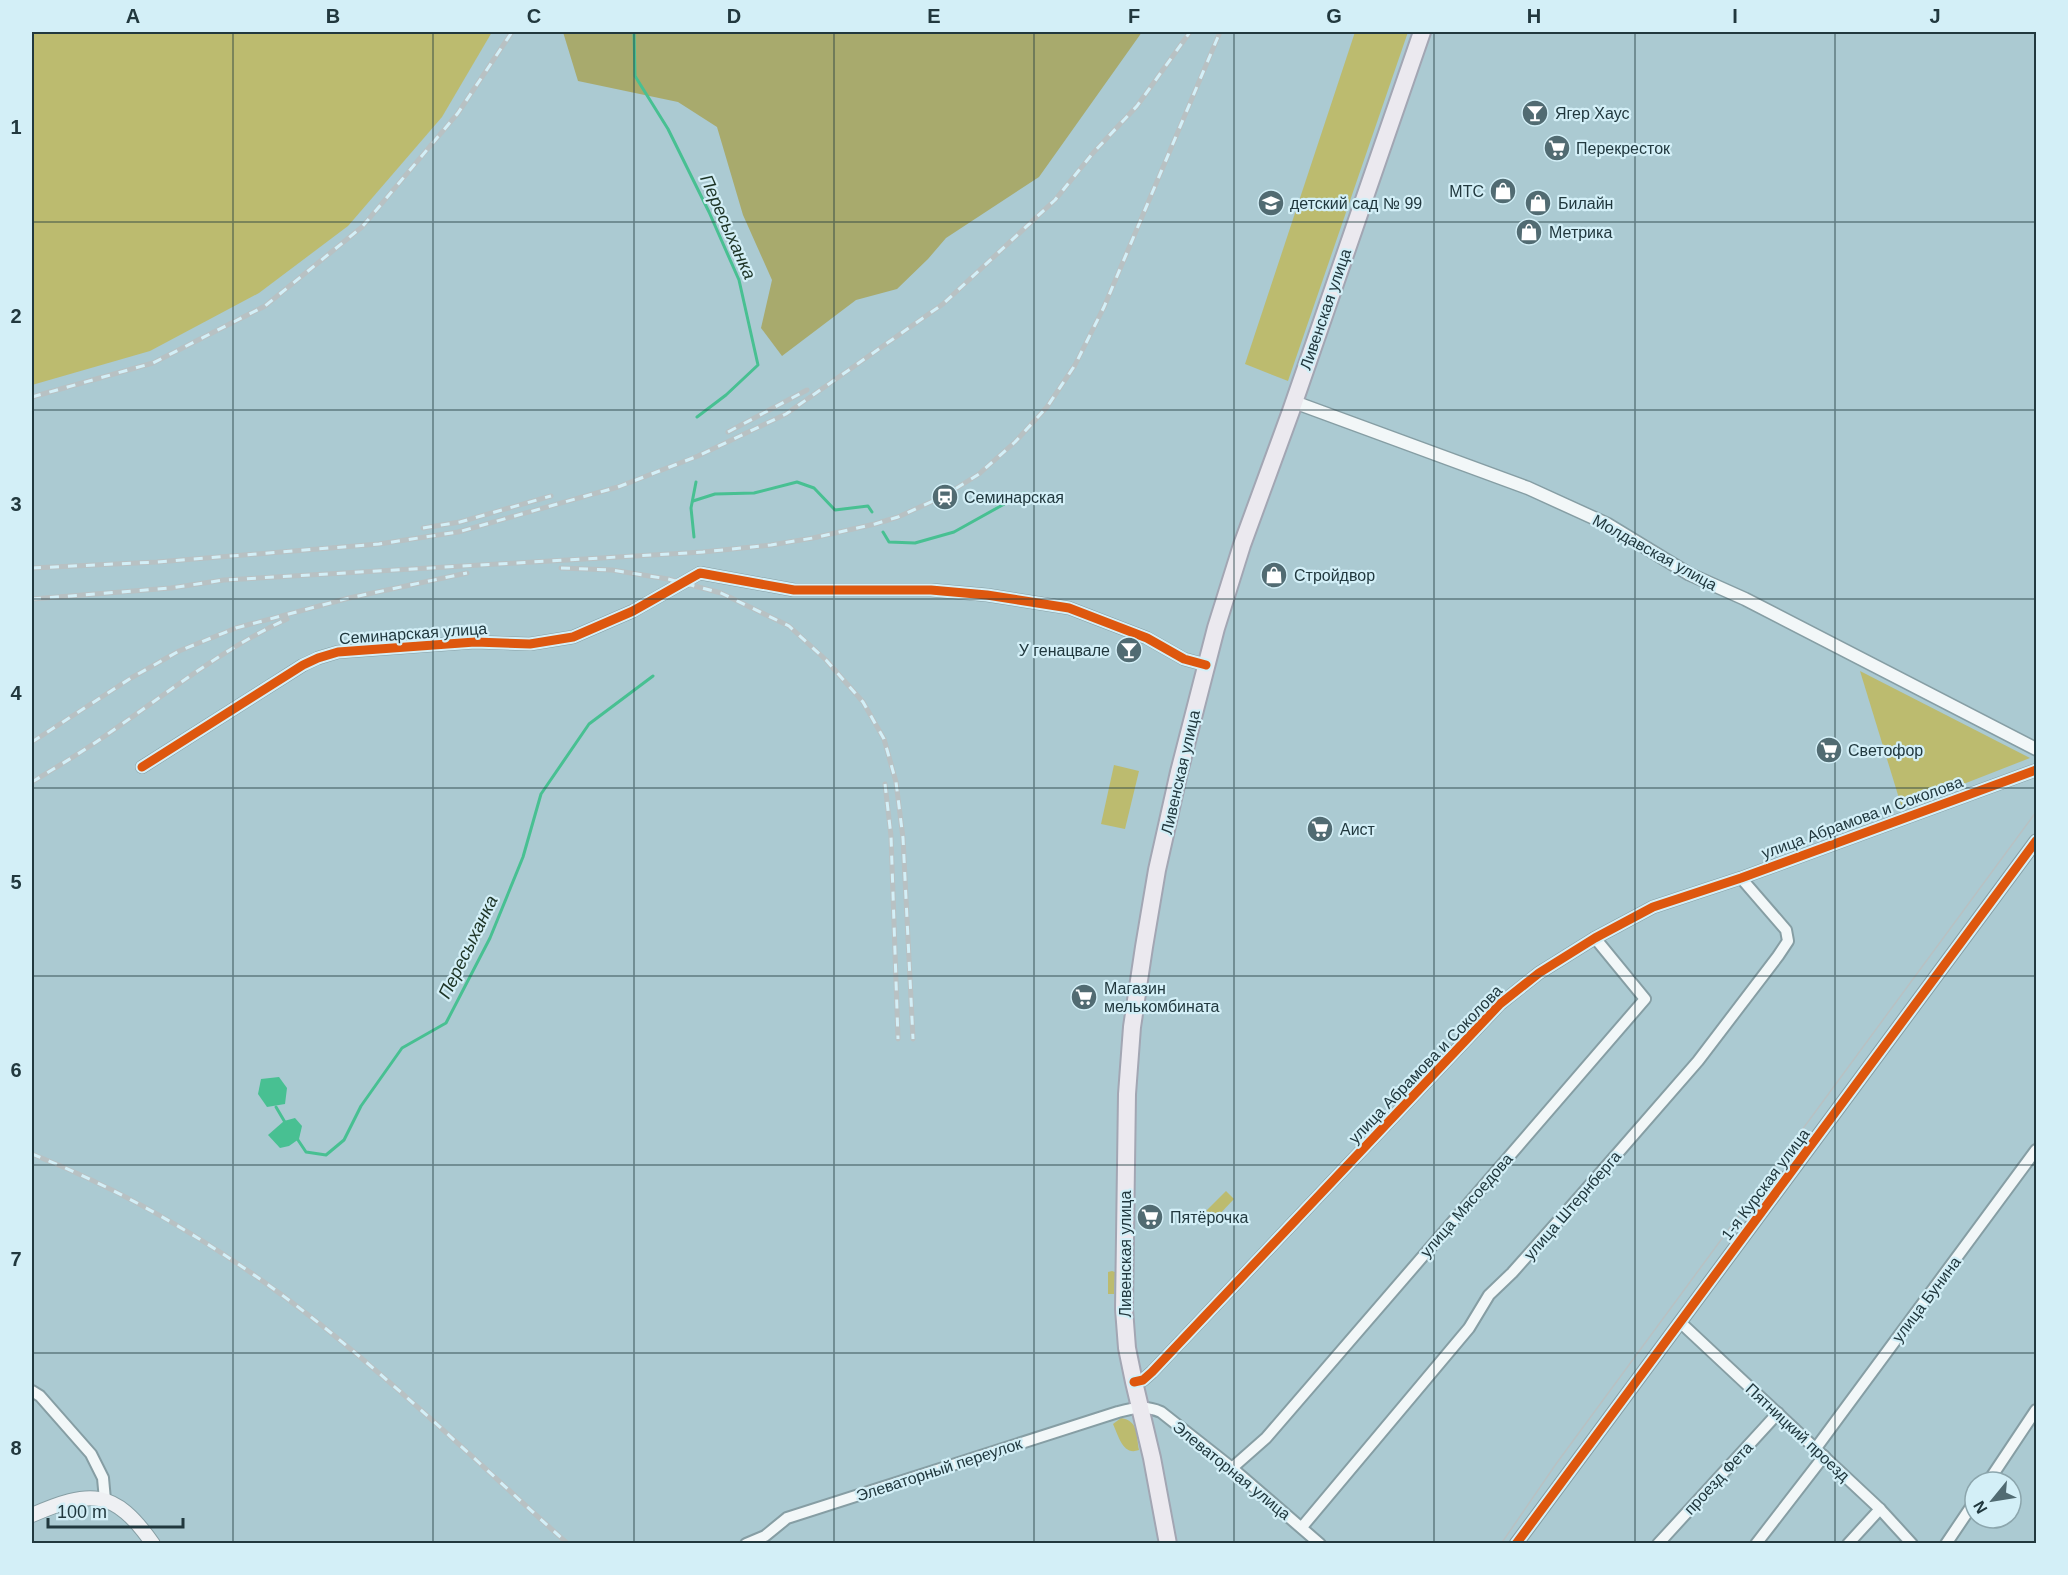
<svg xmlns="http://www.w3.org/2000/svg" width="2068" height="1575" font-family="Arial,sans-serif">
<style>
.green{fill:#bcbb6f}
.forest{fill:#a8aa6d}
.water{fill:#48c092}
.lines{fill:none;stroke-linecap:round;stroke-linejoin:round}
.stream{stroke:#48c092;stroke-width:3}
.minor-casing{stroke:#869ea4;stroke-width:14}
.tertiary-casing{stroke:#869ea4;stroke-width:15}
.secondary-casing{stroke:#869ea4;stroke-width:16}
.primary-casing{stroke:#a2a6b3;stroke-width:20}
.minor{stroke:#f2f7f8;stroke-width:10}
.tertiary{stroke:#f2f7f8;stroke-width:12}
.secondary{stroke:#eef0f3;stroke-width:14}
.primary{stroke:#ebe9ef;stroke-width:16}
.tram{stroke:#b8c1c3;stroke-width:1.5}
.rail-casing{stroke:#b8c1c3;stroke-width:5}
.rail{stroke:#d3eff7;stroke-width:3;stroke-dasharray:9;stroke-linecap:butt}
.cycleway-casing{stroke:#d3eff7;stroke-width:13}
.cycleway{stroke:#de570e;stroke-width:9}
.grid{fill:none;stroke:#21383e;stroke-width:1.5;stroke-opacity:0.55}
.labels{text-anchor:middle;stroke-width:4.5;stroke-linejoin:round;paint-order:stroke}
.poi-label{font-size:16px;fill:#21383e;stroke:#d3eff7;text-anchor:start}
.street-label{font-size:16px;fill:#21383e;stroke:#d3eff7}
.water-label{font-size:18px;font-style:italic;fill:#1d3426;stroke:#d3eff7}
.neatline{fill:none;stroke:#21383e;stroke-width:2}
.grid-label{font-size:20px;text-anchor:middle;font-weight:bold;fill:#21383e}
</style>
<rect width="100%" height="100%" fill="#abcad2"/>
<!-- green -->
<g class="green">
<polygon points="32,32 492,32 442,117 348,226 259,293 150,351 32,385"/>
<polygon points="1355,32 1408,32 1288,381 1245,364"/>
<polygon points="1860,671 2030,758 1902,808"/>
<polygon points="1114,765 1139,771 1125,829 1101,824"/>
<polygon points="1226,1191 1234,1199 1215,1219 1206,1211"/>
<polygon points="1112,1271 1115,1272 1114,1294 1108,1294 1108,1272"/>
<path d="M1121,1418C1139,1421 1136,1435 1139,1450C1123,1456 1119,1437 1113,1424Z"/>
</g>
<!-- forest -->
<polygon class="forest" points="563,32 1142,32 1039,177 946,238 928,259 897,289 856,300 782,356 761,328 772,280 743,215 717,127 678,102 578,81"/>
<!-- water -->
<g class="water">
<polygon points="279,1077 287,1088 285,1104 267,1107 258,1094 261,1079"/>
<polygon points="295,1118 302,1126 299,1139 289,1146 280,1148 268,1135 284,1121"/>
</g>
<g class="lines">
<!-- stream -->
<g class="stream">
<polyline points="634,32 635,76 668,129 709,212 739,280 758,365 726,395 697,417"/>
<polyline points="693,501 715,494 754,493 797,482 814,488 835,510 868,506 872,512"/>
<polyline points="883,532 889,542 915,543 954,532 1024,493"/>
<polyline points="694,537 691,508 696,482"/>
<polyline points="276,1107 286,1124"/>
<polyline points="296,1137 306,1152 326,1155 344,1140 361,1106 402,1048 446,1023 490,938 523,857 541,794 589,724 653,676"/>
</g>
<defs>
<g id="minor">
<polyline points="142,767 303,665 318,658 338,652 475,642 530,644 573,637 633,611 700,573 794,590 931,590 987,595 1069,608 1147,638 1184,659 1206,665"/>
<polyline points="1681,1323 1880,1509 1912,1544"/>
<polyline points="1134,1382 1143,1380 1152,1372 1500,1004 1539,973 1595,938 1653,907 1741,878 2036,770"/>
<polyline points="32,1391 40,1396 91,1454 103,1478 105,1500"/>
<polyline points="1816,1448 2036,1150"/>
<polyline points="1232,1468 1266,1438 1645,999 1595,938"/>
<polyline points="1988,1482 2036,1410"/>
<polyline points="1302,1527 1469,1328 1489,1295 1512,1273 1583,1193 1698,1061 1778,956 1788,941 1786,930 1741,878"/>
<path d="M746,1544L765,1536L787,1518L1118,1412C1134,1408 1145,1405 1161,1412L1232,1468L1320,1544"/>
<polyline points="1658,1544 1778,1413"/>
<polyline points="1756,1544 1824,1456"/>
<polyline points="1848,1544 1880,1509"/>
<polyline points="1946,1544 1975,1501"/>
</g>
<g id="tertiary">
<polyline points="1294,402 1528,488 1607,524 1689,574 1745,599 2036,749"/>
<polyline points="1516,1544 2036,841"/>
</g>
<path id="secondary" d="M32,1515C90,1490 114,1488 153,1544"/>
<polyline id="primary" points="1168,1544 1152,1458 1134,1382 1127,1348 1124,1309 1127,1094 1132,1027 1144,947 1157,870 1179,772 1216,628 1242,545 1291,411 1422,32"/>
</defs>
<!-- minor casing -->
<use href="#minor" class="minor-casing"/>
<!-- tertiary casing -->
<use href="#tertiary" class="tertiary-casing"/>
<!-- secondary casing -->
<use href="#secondary" class="secondary-casing"/>
<!-- primary casing -->
<use href="#primary" class="primary-casing"/>
<!-- minor -->
<use href="#minor" class="minor"/>
<!-- tertiary -->
<use href="#tertiary" class="tertiary"/>
<!-- secondary -->
<use href="#secondary" class="secondary"/>
<!-- primary -->
<use href="#primary" class="primary"/>
<!-- tram -->
<polyline class="tram" points="1501,1544 1556,1464 2036,812"/>
<defs>
<g id="rail">
<polyline points="32,397 153,363 265,306 362,227 458,113 512,32"/>
<polyline points="728,432 807,390"/>
<polyline points="423,528 460,522 551,496"/>
<polyline points="32,568 157,562 379,544 458,532 618,487 698,456 786,414 943,304 1055,200 1093,153 1137,106 1190,32"/>
<polyline points="561,568 612,570 668,579 721,593 789,626 826,660 863,702 884,739 896,782 903,838 913,1039"/>
<polyline points="32,599 171,588 224,580 703,552 771,545 813,538 875,524 898,517 944,496 979,474 1015,442 1047,407 1075,365 1104,307 1220,32"/>
<polyline points="32,742 131,678 179,651 236,628 349,598 467,573"/>
<path d="M32,782C55,768 79,754 102,738C162,697 220,650 287,619"/>
<polyline points="885,784 891,836 898,1039"/>
<path d="M32,1154C135,1195 233,1255 320,1324C406,1393 486,1470 568,1544"/>
</g>
</defs>
<!-- rail casing -->
<use href="#rail" class="rail-casing"/>
<!-- rail -->
<use href="#rail" class="rail"/>
<defs>
<g id="cycleway">
<polyline points="142,767 303,665 318,658 338,652 475,642 530,644 573,637 633,611 700,573 794,590 931,590 987,595 1069,608 1147,638 1184,659 1206,665"/>
<polyline points="1134,1382 1143,1380 1152,1372 1500,1004 1539,973 1595,938 1653,907 1741,878 2036,770"/>
<polyline points="1516,1544 2036,841"/>
</g>
</defs>
<!-- cycleway casing -->
<use href="#cycleway" class="cycleway-casing"/>
<!-- cycleway -->
<use href="#cycleway" class="cycleway"/>
</g>
<!-- grid -->
<path class="grid" d="M233,32V1544M433,32V1544M634,32V1544M834,32V1544M1034,32V1544M1234,32V1544M1434,32V1544M1635,32V1544M1835,32V1544M32,222H2036M32,410H2036M32,599H2036M32,788H2036M32,976H2036M32,1165H2036M32,1353H2036"/>
<!-- icons -->
<defs>
<symbol id="bar-disc" viewBox="-11 -11 22 22"><circle r="9.5" fill="#516b72" stroke="#d3eff7"/><path d="M-6-5H6L.8 .8V4.5H3.5V6h-7V4.5H-.8V.8Z" fill="#fff"/></symbol>
<symbol id="supermarket-disc" viewBox="-11 -11 22 22"><circle r="9.5" fill="#516b72" stroke="#d3eff7"/><path d="M-6-5.5h2.5l.6 2H6L4.5 2H-2.5L-4.4-4H-6ZM-1.5 3.2a1.3 1.3 0 1 0 .1 0ZM3 3.2a1.3 1.3 0 1 0 .1 0Z" fill="#fff"/></symbol>
<symbol id="shop-disc" viewBox="-11 -11 22 22"><circle r="9.5" fill="#516b72" stroke="#d3eff7"/><path d="M-5-2.5h2.3a2.7 3.5 0 0 1 5.4 0H5L5.5 6h-11ZM-1.5-2.5h3a1.5 2.3 0 0 0-3 0Z" fill="#fff"/></symbol>
<symbol id="school-disc" viewBox="-11 -11 22 22"><circle r="9.5" fill="#516b72" stroke="#d3eff7"/><path d="M0-5L7-2L0 1L-7-2ZM-4 1L0 2.5L4 1V4Q0 6-4 4Z" fill="#fff"/></symbol>
<symbol id="station-disc" viewBox="-11 -11 22 22"><circle r="9.5" fill="#516b72" stroke="#d3eff7"/><path d="M-3-6H3Q5-6 5-4V2Q5 4 3 4L4.5 6H3L1.5 4h-3L-3 6H-4.5L-3 4Q-5 4-5 2V-4Q-5-6-3-6ZM-3.5-4v3h7v-3ZM-3.5 1v1.5H-2V1ZM2 1v1.5H3.5V1Z" fill="#fff"/></symbol>
</defs>
<g fill-rule="evenodd">
<use href="#bar-disc" x="1520" y="98" width="30" height="30"/>
<use href="#supermarket-disc" x="1542" y="133" width="30" height="30"/>
<use href="#shop-disc" x="1488" y="176" width="30" height="30"/>
<use href="#school-disc" x="1256" y="188" width="30" height="30"/>
<use href="#shop-disc" x="1523" y="188" width="30" height="30"/>
<use href="#shop-disc" x="1514" y="217" width="30" height="30"/>
<use href="#station-disc" x="930" y="482" width="30" height="30"/>
<use href="#shop-disc" x="1259" y="560" width="30" height="30"/>
<use href="#bar-disc" x="1114" y="635" width="30" height="30"/>
<use href="#supermarket-disc" x="1814" y="735" width="30" height="30"/>
<use href="#supermarket-disc" x="1305" y="814" width="30" height="30"/>
<use href="#supermarket-disc" x="1069" y="982" width="30" height="30"/>
<use href="#supermarket-disc" x="1135" y="1202" width="30" height="30"/>
</g>
<g class="labels">
<!-- poi labels -->
<g class="poi-label">
<text x="1555" y="119">Ягер Хаус</text>
<text x="1576" y="154">Перекресток</text>
<text x="1484" y="197" text-anchor="end">МТС</text>
<text x="1290" y="209">детский сад № 99</text>
<text x="1558" y="209">Билайн</text>
<text x="1549" y="238">Метрика</text>
<text x="964" y="503">Семинарская</text>
<text x="1294" y="581">Стройдвор</text>
<text x="1110" y="656" text-anchor="end">У генацвале</text>
<text x="1848" y="756">Светофор</text>
<text x="1340" y="835">Аист</text>
<text x="1104" y="994">Магазин<tspan x="1104" dy="18">мелькомбината</tspan></text>
<text x="1170" y="1223">Пятёрочка</text>
</g>
<!-- street labels -->
<g class="street-label">
<text transform="translate(1325 309) rotate(-71)" y="6">Ливенская улица</text>
<text transform="translate(1655 552) rotate(29)" y="6">Молдавская улица</text>
<text transform="translate(413 633) rotate(-4)" y="6">Семинарская улица</text>
<text transform="translate(1180 772) rotate(-77)" y="6">Ливенская улица</text>
<text transform="translate(1862 817) rotate(-20)" y="6">улица Абрамова и Соколова</text>
<text transform="translate(1425 1064) rotate(-46)" y="6">улица Абрамова и Соколова</text>
<text transform="translate(1765 1184) rotate(-53)" y="6">1-я Курская улица</text>
<text transform="translate(1466 1205) rotate(-49)" y="6">улица Мясоедова</text>
<text transform="translate(1572 1205) rotate(-49)" y="6">улица Штернберга</text>
<text transform="translate(1125 1254) rotate(-90)" y="6">Ливенская улица</text>
<text transform="translate(1926 1299) rotate(-53)" y="6">улица Бунина</text>
<text transform="translate(1798 1432) rotate(43)" y="6">Пятницкий проезд</text>
<text transform="translate(939 1469) rotate(-18)" y="6">Элеваторный переулок</text>
<text transform="translate(1232 1470) rotate(39)" y="6">Элеваторная улица</text>
<text transform="translate(1718 1478) rotate(-47)" y="6">проезд Фета</text>
</g>
<!-- water labels -->
<g class="water-label">
<text transform="translate(728 227) rotate(66)" y="6">Пересыханка</text>
<text transform="translate(468 947) rotate(-64)" y="6">Пересыханка</text>
</g>
</g>
<!-- border -->
<rect width="2068" height="1575" fill="none" stroke="#d3eff7" stroke-width="66"/>
<!-- north arrow -->
<g transform="translate(1993 1500) rotate(240)"><circle r="28" fill="#d3eff7" stroke="#8ca6ad" stroke-width="1.5"/>
<path d="M0-4.5L10 22L0 15L-10 22Z" fill="#516b72"/>
<text y="-9" font-size="16" font-weight="bold" text-anchor="middle" fill="#21383e">N</text>
</g>
<!-- scale -->
<path d="M48 1518v9h135v-9" fill="none" stroke="#21383e" stroke-width="3"/>
<text x="57" y="1518" font-size="18" fill="#21383e" stroke="#d3eff7" stroke-width="4.5" paint-order="stroke">100 m</text>
<rect x="33" y="33" width="2002" height="1509" class="neatline"/>
<g class="grid-label">
<text x="133" y="23">A</text>
<text x="333" y="23">B</text>
<text x="534" y="23">C</text>
<text x="734" y="23">D</text>
<text x="934" y="23">E</text>
<text x="1134" y="23">F</text>
<text x="1334" y="23">G</text>
<text x="1534" y="23">H</text>
<text x="1735" y="23">I</text>
<text x="1935" y="23">J</text>
<text x="16" y="134">1</text>
<text x="16" y="323">2</text>
<text x="16" y="511">3</text>
<text x="16" y="700">4</text>
<text x="16" y="889">5</text>
<text x="16" y="1077">6</text>
<text x="16" y="1266">7</text>
<text x="16" y="1455">8</text>
</g>
</svg>
